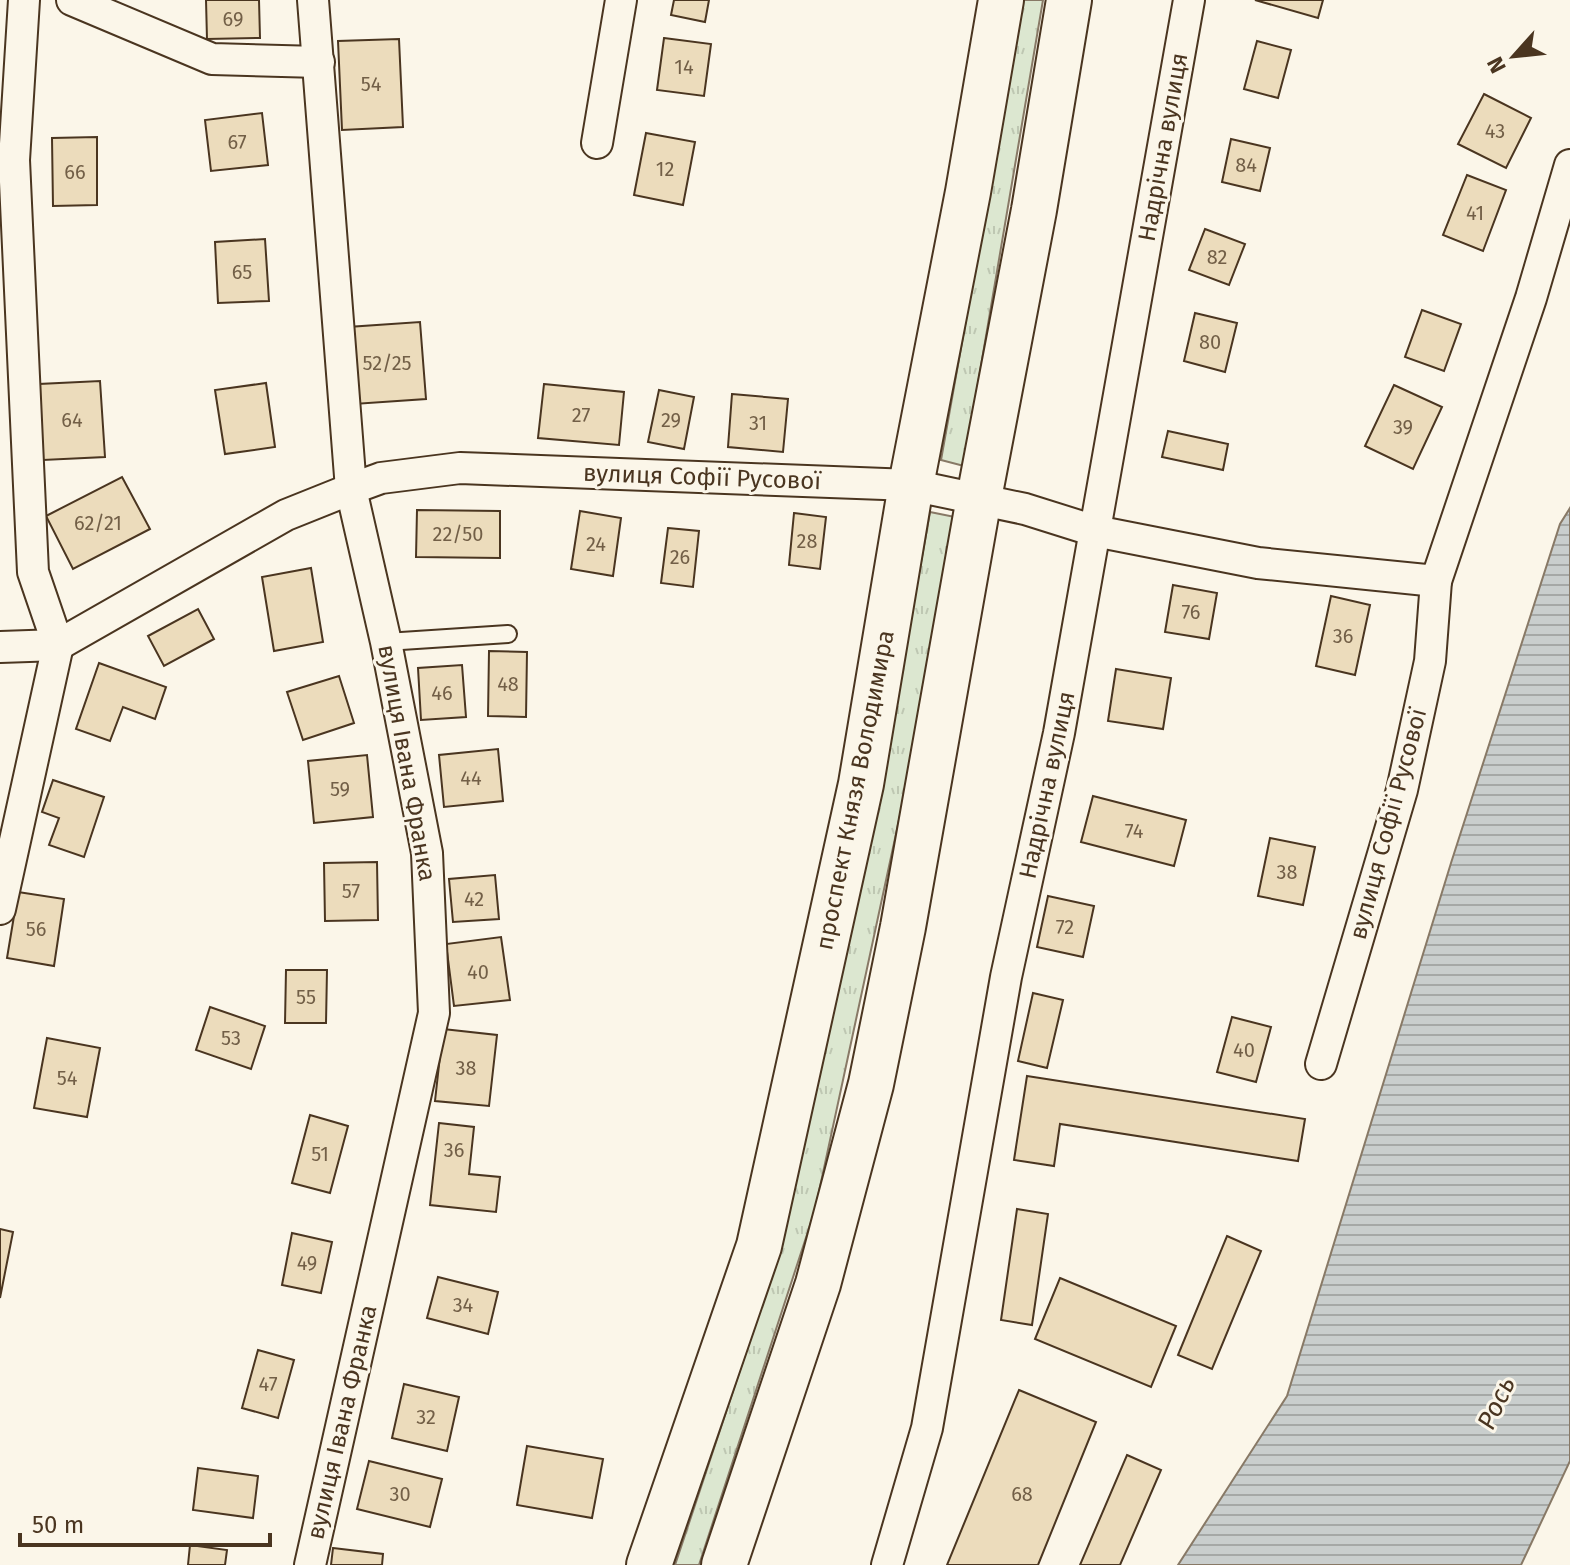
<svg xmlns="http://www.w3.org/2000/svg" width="1570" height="1565" font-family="'Fira Sans',sans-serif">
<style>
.grass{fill:url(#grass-tufts);stroke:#887966;stroke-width:2}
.water{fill:url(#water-rules);stroke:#887966;stroke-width:2}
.building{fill:#ecdcbc;stroke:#4a3520;stroke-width:2}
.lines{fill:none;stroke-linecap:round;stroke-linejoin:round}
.service-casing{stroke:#4a3520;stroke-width:20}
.minor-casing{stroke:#4a3520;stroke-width:34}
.primary-casing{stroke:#4a3520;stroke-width:48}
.service{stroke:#fbf6e9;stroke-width:16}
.minor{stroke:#fbf6e9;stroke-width:30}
.primary{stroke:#fbf6e9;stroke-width:44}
.labels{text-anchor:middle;stroke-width:6;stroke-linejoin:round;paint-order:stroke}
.number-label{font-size:20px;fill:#725f47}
.street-label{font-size:24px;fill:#4a3520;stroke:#fbf6e9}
.water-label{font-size:26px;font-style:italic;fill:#4a3520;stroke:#fbf6e9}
</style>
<defs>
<pattern id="grass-tufts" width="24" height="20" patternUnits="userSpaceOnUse" patternTransform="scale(2)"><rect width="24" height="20" fill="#dce7d0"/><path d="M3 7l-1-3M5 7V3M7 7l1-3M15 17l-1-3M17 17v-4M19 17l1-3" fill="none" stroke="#bec7b2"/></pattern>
<pattern id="water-rules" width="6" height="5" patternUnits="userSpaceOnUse" patternTransform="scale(2)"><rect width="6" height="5" fill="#c9cecd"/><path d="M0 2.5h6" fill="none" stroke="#a5a8a6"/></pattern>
</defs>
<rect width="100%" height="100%" fill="#fbf6e9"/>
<!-- grass -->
<g class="grass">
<polygon points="1023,0 1043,0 964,466 941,460"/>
<polygon points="930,512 955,517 902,806 815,1210 699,1565 675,1565 782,1244 874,825"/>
</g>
<!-- water -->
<polygon class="water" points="1570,508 1570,1461 1521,1565 1178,1565 1287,1396 1451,863 1560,524"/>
<!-- building -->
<g class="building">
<polygon points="206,0 259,0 260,38 207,39"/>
<polygon points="674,0 709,0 705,22 671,15"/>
<polygon points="1255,0 1323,0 1318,18"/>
<polygon points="664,38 711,44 704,96 657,90"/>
<polygon points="399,39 403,127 342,130 338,41"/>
<polygon points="1257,41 1291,50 1278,98 1244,89"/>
<polygon points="1484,94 1531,118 1506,168 1458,144"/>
<polygon points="262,113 268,165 211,171 205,120"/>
<polygon points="646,133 695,142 683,205 634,195"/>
<polygon points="97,137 97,205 53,206 52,138"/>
<polygon points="1231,139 1270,148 1260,191 1222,182"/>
<polygon points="1467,175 1506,190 1483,251 1443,235"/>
<polygon points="1205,229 1245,244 1229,285 1189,270"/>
<polygon points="265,239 269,301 218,303 215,242"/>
<polygon points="1422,310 1461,324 1444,371 1405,357"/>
<polygon points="1195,313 1237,323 1225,372 1184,361"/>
<polygon points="420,322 426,399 354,404 348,327"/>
<polygon points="100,381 105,457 43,460 39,384"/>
<polygon points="266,383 275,447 225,454 215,390"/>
<polygon points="544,384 624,392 619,445 538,438"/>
<polygon points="1394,385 1442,407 1413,469 1365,446"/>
<polygon points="659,390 694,397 684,449 648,442"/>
<polygon points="732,394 788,399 783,452 728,447"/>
<polygon points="1168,431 1228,444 1223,470 1162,457"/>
<polygon points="122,477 150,529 73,569 46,516"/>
<polygon points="417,510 500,511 500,558 416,557"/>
<polygon points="580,511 621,518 613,576 571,569"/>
<polygon points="794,513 826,517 820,569 789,565"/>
<polygon points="668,528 699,531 693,587 661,583"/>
<polygon points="311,568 323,642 274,651 262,577"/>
<polygon points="1173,585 1217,593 1209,639 1165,632"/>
<polygon points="1331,596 1370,605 1355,675 1316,666"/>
<polygon points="198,609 214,639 164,666 148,636"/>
<polygon points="489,651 527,652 526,717 488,716"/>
<polygon points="99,663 166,687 155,719 123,707 110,741 76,729"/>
<polygon points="462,665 466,717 421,720 418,668"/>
<polygon points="1116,669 1171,678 1163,729 1108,721"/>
<polygon points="339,676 354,723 303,740 287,692"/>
<polygon points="498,749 503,801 444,807 439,755"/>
<polygon points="367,755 373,817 314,823 308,761"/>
<polygon points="53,780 104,797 84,857 49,845 59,818 42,812"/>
<polygon points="1093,796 1186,820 1174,866 1081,842"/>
<polygon points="1270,838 1315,847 1303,905 1258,896"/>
<polygon points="377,862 378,920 325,921 324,863"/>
<polygon points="495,875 499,919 453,922 449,879"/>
<polygon points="18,892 64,899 54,966 7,958"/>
<polygon points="1048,896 1094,906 1083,957 1037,947"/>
<polygon points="501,937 510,1000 454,1006 446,944"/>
<polygon points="286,970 327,970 326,1023 285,1023"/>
<polygon points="1033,993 1063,1000 1047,1068 1018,1061"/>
<polygon points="210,1007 265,1026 251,1069 196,1050"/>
<polygon points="1232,1017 1271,1027 1256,1082 1217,1072"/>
<polygon points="443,1029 497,1035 489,1106 435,1101"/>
<polygon points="47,1038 100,1048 87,1117 34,1108"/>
<polygon points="1027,1076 1305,1119 1298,1161 1060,1124 1054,1166 1014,1160"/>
<polygon points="310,1115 348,1126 330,1193 292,1183"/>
<polygon points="439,1123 474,1127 469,1174 500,1177 496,1212 430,1205"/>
<polygon points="1017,1209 1048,1214 1032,1325 1001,1320"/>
<polygon points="0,1229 13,1232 0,1298"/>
<polygon points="292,1233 332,1242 321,1293 282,1285"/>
<polygon points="1227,1236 1261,1251 1212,1369 1178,1355"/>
<polygon points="438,1277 498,1292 488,1334 427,1318"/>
<polygon points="1060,1278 1176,1326 1151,1387 1035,1339"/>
<polygon points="258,1350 294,1360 278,1418 242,1408"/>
<polygon points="404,1384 459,1397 447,1451 392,1438"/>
<polygon points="1019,1390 1096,1422 1038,1565 947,1565"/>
<polygon points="527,1446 603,1459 592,1518 517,1505"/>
<polygon points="1127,1455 1161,1470 1120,1565 1080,1565"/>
<polygon points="369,1461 442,1479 430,1527 357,1509"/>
<polygon points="198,1468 258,1476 253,1518 193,1510"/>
<polygon points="190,1545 227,1550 225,1565 188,1565"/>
<polygon points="333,1548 383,1554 382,1565 331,1565"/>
</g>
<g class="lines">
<defs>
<polyline id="service" points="386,642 508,634"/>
<g id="minor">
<polyline points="72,0 212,59 319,62"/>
<polyline points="597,143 621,0"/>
<polyline points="0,647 58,645 286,515 351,489 381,478 460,468 911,485 1025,509 1095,531 1258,563 1436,581 1531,298 1570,165"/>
<polyline points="0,909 58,645 33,572 14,160 24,0"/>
<polyline points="1321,1064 1402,790 1430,661 1436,581"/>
<polyline points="310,1565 434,1013 427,853 386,642 351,489 313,0"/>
<polyline points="887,1565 927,1428 1006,977 1059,733 1189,0"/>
</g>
<g id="primary">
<polyline points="649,1565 759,1246 861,784 911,485 968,192 1001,0"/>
<polyline points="724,1565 818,1284 871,1084 903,927 979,498 1034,210 1069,0"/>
</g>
</defs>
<!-- service casing -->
<use href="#service" class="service-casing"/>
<!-- minor casing -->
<use href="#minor" class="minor-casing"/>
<!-- primary casing -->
<use href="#primary" class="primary-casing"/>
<!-- service -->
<use href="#service" class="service"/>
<!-- minor -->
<use href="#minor" class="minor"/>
<!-- primary -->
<use href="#primary" class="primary"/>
</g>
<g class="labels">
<!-- number labels -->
<g class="number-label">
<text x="233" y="26">69</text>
<text x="684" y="74">14</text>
<text x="371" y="91">54</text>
<text x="1495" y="138">43</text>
<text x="237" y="149">67</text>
<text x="1246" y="172">84</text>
<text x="665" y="176">12</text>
<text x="75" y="179">66</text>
<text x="1475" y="220">41</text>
<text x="1217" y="264">82</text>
<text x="242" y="279">65</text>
<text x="1210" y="349">80</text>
<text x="387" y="370">52/25</text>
<text x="581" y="422">27</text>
<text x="72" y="427">64</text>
<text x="671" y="427">29</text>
<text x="758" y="430">31</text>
<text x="1403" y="434">39</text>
<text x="98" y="530">62/21</text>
<text x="458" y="541">22/50</text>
<text x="807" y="548">28</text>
<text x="596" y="551">24</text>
<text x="680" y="564">26</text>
<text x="1191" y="619">76</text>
<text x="1343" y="643">36</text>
<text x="508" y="691">48</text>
<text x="442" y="700">46</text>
<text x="471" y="785">44</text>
<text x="340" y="796">59</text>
<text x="1134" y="838">74</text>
<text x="1287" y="879">38</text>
<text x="351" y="898">57</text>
<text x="474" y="906">42</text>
<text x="1065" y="934">72</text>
<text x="36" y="936">56</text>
<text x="478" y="979">40</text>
<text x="306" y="1004">55</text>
<text x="231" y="1045">53</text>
<text x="1244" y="1057">40</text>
<text x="466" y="1075">38</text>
<text x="67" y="1085">54</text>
<text x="454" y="1157">36</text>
<text x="320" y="1161">51</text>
<text x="307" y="1270">49</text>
<text x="463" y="1312">34</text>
<text x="268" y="1391">47</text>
<text x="426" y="1424">32</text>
<text x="400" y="1501">30</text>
<text x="1022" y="1501">68</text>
</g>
<!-- street labels -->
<g class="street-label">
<text transform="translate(1163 147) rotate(-80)" y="8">Надрічна вулиця</text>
<text transform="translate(702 477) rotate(2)" y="8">вулиця Софії Русової</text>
<text transform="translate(407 763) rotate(80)" y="8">вулиця Івана Франка</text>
<text transform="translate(1047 785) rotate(-78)" y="8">Надрічна вулиця</text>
<text transform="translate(855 790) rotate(-79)" y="8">проспект Князя Володимира</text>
<text transform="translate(1388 824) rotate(-75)" y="8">вулиця Софії Русової</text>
<text transform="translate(342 1422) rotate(-77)" y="8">вулиця Івана Франка</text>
</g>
<!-- water labels -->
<g class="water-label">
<text transform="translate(1496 1403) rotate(-65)" y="9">Рось</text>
</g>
</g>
<!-- north arrow -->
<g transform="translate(1514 56) rotate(243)" stroke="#fbf6e9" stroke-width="6" paint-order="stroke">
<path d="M0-6L14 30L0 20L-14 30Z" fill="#4a3520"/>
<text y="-12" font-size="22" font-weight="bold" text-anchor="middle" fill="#4a3520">N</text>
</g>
<!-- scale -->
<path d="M20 1533v12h250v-12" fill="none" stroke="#4a3520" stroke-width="4"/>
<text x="32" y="1533" font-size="24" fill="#4a3520" stroke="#fbf6e9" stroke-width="6" paint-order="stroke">50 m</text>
</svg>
